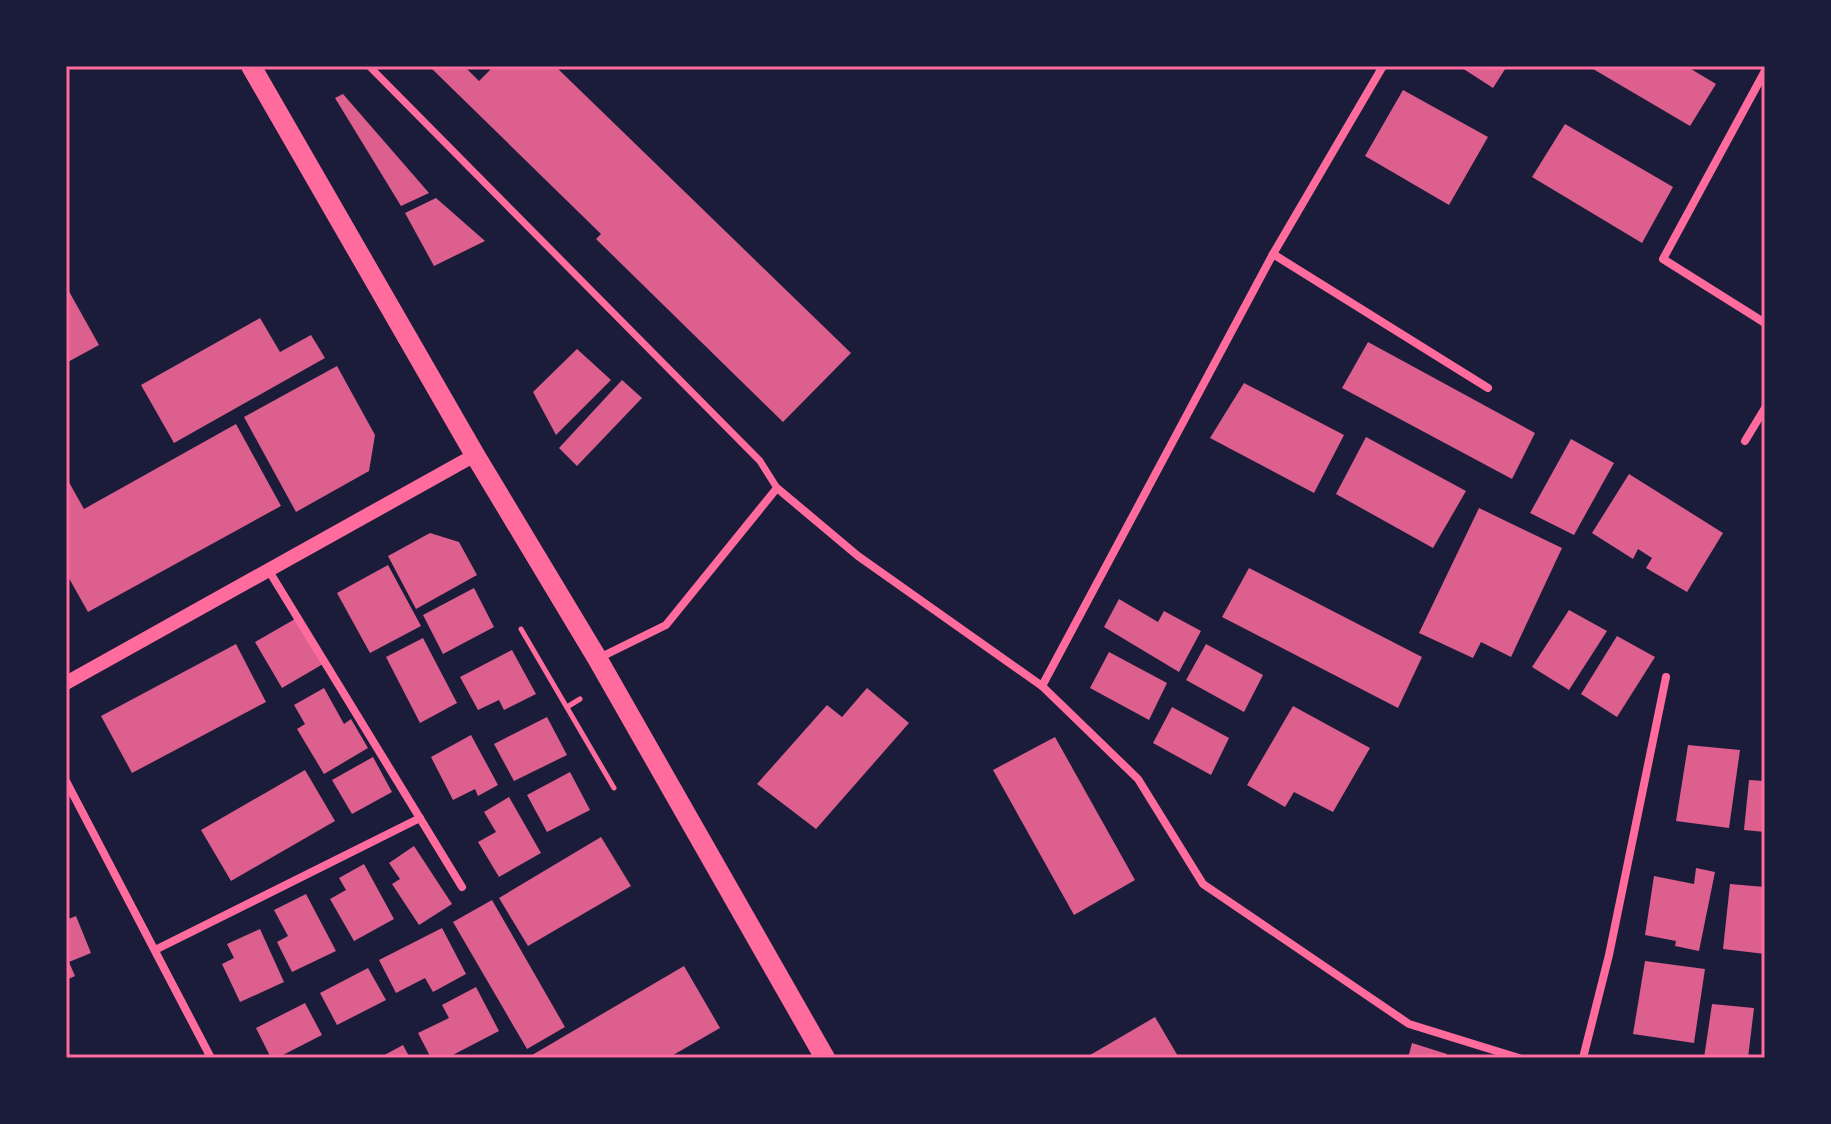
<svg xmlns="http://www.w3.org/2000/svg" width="1831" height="1124" font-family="Cabin,sans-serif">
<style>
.building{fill:#dd5f8e}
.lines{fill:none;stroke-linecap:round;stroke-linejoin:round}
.path{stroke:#ff6b9d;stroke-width:5}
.pedestrian{stroke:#ff6b9d;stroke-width:7}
.minor{stroke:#ff6b9d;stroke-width:8}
.tertiary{stroke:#ff6b9d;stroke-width:14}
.primary{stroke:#ff6b9d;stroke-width:20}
.neatline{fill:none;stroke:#ff6b9d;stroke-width:3}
</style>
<rect width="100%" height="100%" fill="#1b1b3a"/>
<!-- building -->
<g class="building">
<polygon points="429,66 464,66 479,81 494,66 555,66 851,353 783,422 596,239 601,234"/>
<polygon points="1459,66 1507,66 1493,88"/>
<polygon points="1588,66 1686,66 1716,84 1690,126"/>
<polygon points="1403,90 1488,137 1449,205 1365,156"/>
<polygon points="343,94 429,193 401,206 335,98"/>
<polygon points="1565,124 1673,187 1642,243 1532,177"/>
<polygon points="436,198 485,241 434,266 405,213"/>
<polygon points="66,286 99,345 66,363"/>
<polygon points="260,318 280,352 311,335 325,358 174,443 141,385"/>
<polygon points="1368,342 1535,433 1512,479 1342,388"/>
<polygon points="577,349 611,380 556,435 533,392"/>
<polygon points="337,366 375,435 369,471 296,512 244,417"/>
<polygon points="622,380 642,398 577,466 559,448"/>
<polygon points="1244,383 1344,435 1314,493 1210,438"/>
<polygon points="236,424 281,506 88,612 66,573 66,477 84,509"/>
<polygon points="1366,437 1466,491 1433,548 1336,494"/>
<polygon points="1571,439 1614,463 1574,535 1530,513"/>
<polygon points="1629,474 1723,533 1687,592 1646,568 1652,558 1638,549 1633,559 1592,533"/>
<polygon points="1479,508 1562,548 1511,657 1481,642 1473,658 1419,633"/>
<polygon points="430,533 459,542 477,575 416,609 388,556"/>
<polygon points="388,565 421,626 370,653 337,593"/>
<polygon points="1249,568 1422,657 1398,708 1222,617"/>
<polygon points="474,588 494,627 443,654 423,615"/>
<polygon points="1119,599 1158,622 1164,611 1201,631 1179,672 1104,627"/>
<polygon points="1569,610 1607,631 1569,690 1532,667"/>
<polygon points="295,619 323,664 282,688 255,642"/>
<polygon points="1617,636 1655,657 1617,717 1581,694"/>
<polygon points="423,638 457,703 420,723 386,657"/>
<polygon points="236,644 266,702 132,773 101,716"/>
<polygon points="1206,644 1263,675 1244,712 1186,680"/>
<polygon points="512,650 536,694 504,710 499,700 478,710 460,677"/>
<polygon points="1109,652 1167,683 1149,720 1090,688"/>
<polygon points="324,688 344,724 351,719 368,748 324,774 297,729 305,724 294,705"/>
<polygon points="867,688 909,723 816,829 757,784 827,705 842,717"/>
<polygon points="1293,706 1370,748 1333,812 1294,792 1285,807 1247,785"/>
<polygon points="1172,707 1229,738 1211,775 1153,743"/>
<polygon points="547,717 567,755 514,781 494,744"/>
<polygon points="471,735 498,785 478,796 475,789 453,800 431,757"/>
<polygon points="1055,737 1135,880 1074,915 993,770"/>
<polygon points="1688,745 1740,750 1729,828 1676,821"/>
<polygon points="373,757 392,792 352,814 332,780"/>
<polygon points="305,770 335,821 231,881 201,830"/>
<polygon points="570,772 590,810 547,832 527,795"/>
<polygon points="1749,780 1765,781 1765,832 1744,830"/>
<polygon points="509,797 541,853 499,877 478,842 496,832 484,812"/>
<polygon points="601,837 631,886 528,946 499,898"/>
<polygon points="414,846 452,904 419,925 392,884 400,879 389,863"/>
<polygon points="364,864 394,919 354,941 330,899 346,890 339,878"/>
<polygon points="1696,868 1715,872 1699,951 1675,946 1676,941 1645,935 1654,876 1694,884"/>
<polygon points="1730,884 1765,887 1765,954 1723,949"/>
<polygon points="306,894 336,951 292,972 277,942 288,936 274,910"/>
<polygon points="492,900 565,1027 527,1049 453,922"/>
<polygon points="76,916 91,953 69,962 75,976 66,980 66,920"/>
<polygon points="442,928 466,974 433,992 425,978 396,993 379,960"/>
<polygon points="260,929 284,982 240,1002 222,964 234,958 227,944"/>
<polygon points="1645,961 1705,969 1694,1043 1633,1034"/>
<polygon points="684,966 720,1028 668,1058 527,1058"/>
<polygon points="368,968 386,1000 337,1025 320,993"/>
<polygon points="476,987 499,1031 447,1058 431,1058 418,1033 449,1018 442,1005"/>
<polygon points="305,1003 322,1035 277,1058 271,1058 256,1028"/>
<polygon points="1712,1004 1754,1008 1748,1058 1704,1058"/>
<polygon points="1155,1017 1179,1058 1085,1058"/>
<polygon points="1412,1043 1447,1054 1446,1058 1408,1058"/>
<polygon points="403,1045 410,1058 379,1058"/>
</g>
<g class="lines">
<!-- path -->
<g class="path">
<polyline points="521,629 614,788"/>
<polyline points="567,707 580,699"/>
</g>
<!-- pedestrian -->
<polyline class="pedestrian" points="369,66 760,461 777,488"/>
<!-- minor -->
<g class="minor">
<polyline points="1765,71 1663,259 1765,323"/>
<polyline points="1273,254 1488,388"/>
<polyline points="1745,441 1765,408"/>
<polyline points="269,571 462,887"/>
<polyline points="599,658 666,625 777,488 858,556 1042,686 1138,779 1203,884 1409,1024 1519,1058"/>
<polyline points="1042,686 1273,254 1383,66"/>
<polyline points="66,781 211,1058"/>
<polyline points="155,950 420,818"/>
<polyline points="1583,1058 1609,955 1666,677"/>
</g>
<!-- tertiary -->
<polyline class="tertiary" points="66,683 475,455"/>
<!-- primary -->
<polyline class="primary" points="251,66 475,455 597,658 825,1058"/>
</g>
<!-- border -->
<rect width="1831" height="1124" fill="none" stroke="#1b1b3a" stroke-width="136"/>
<rect x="68" y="68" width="1695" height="988" class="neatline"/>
</svg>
